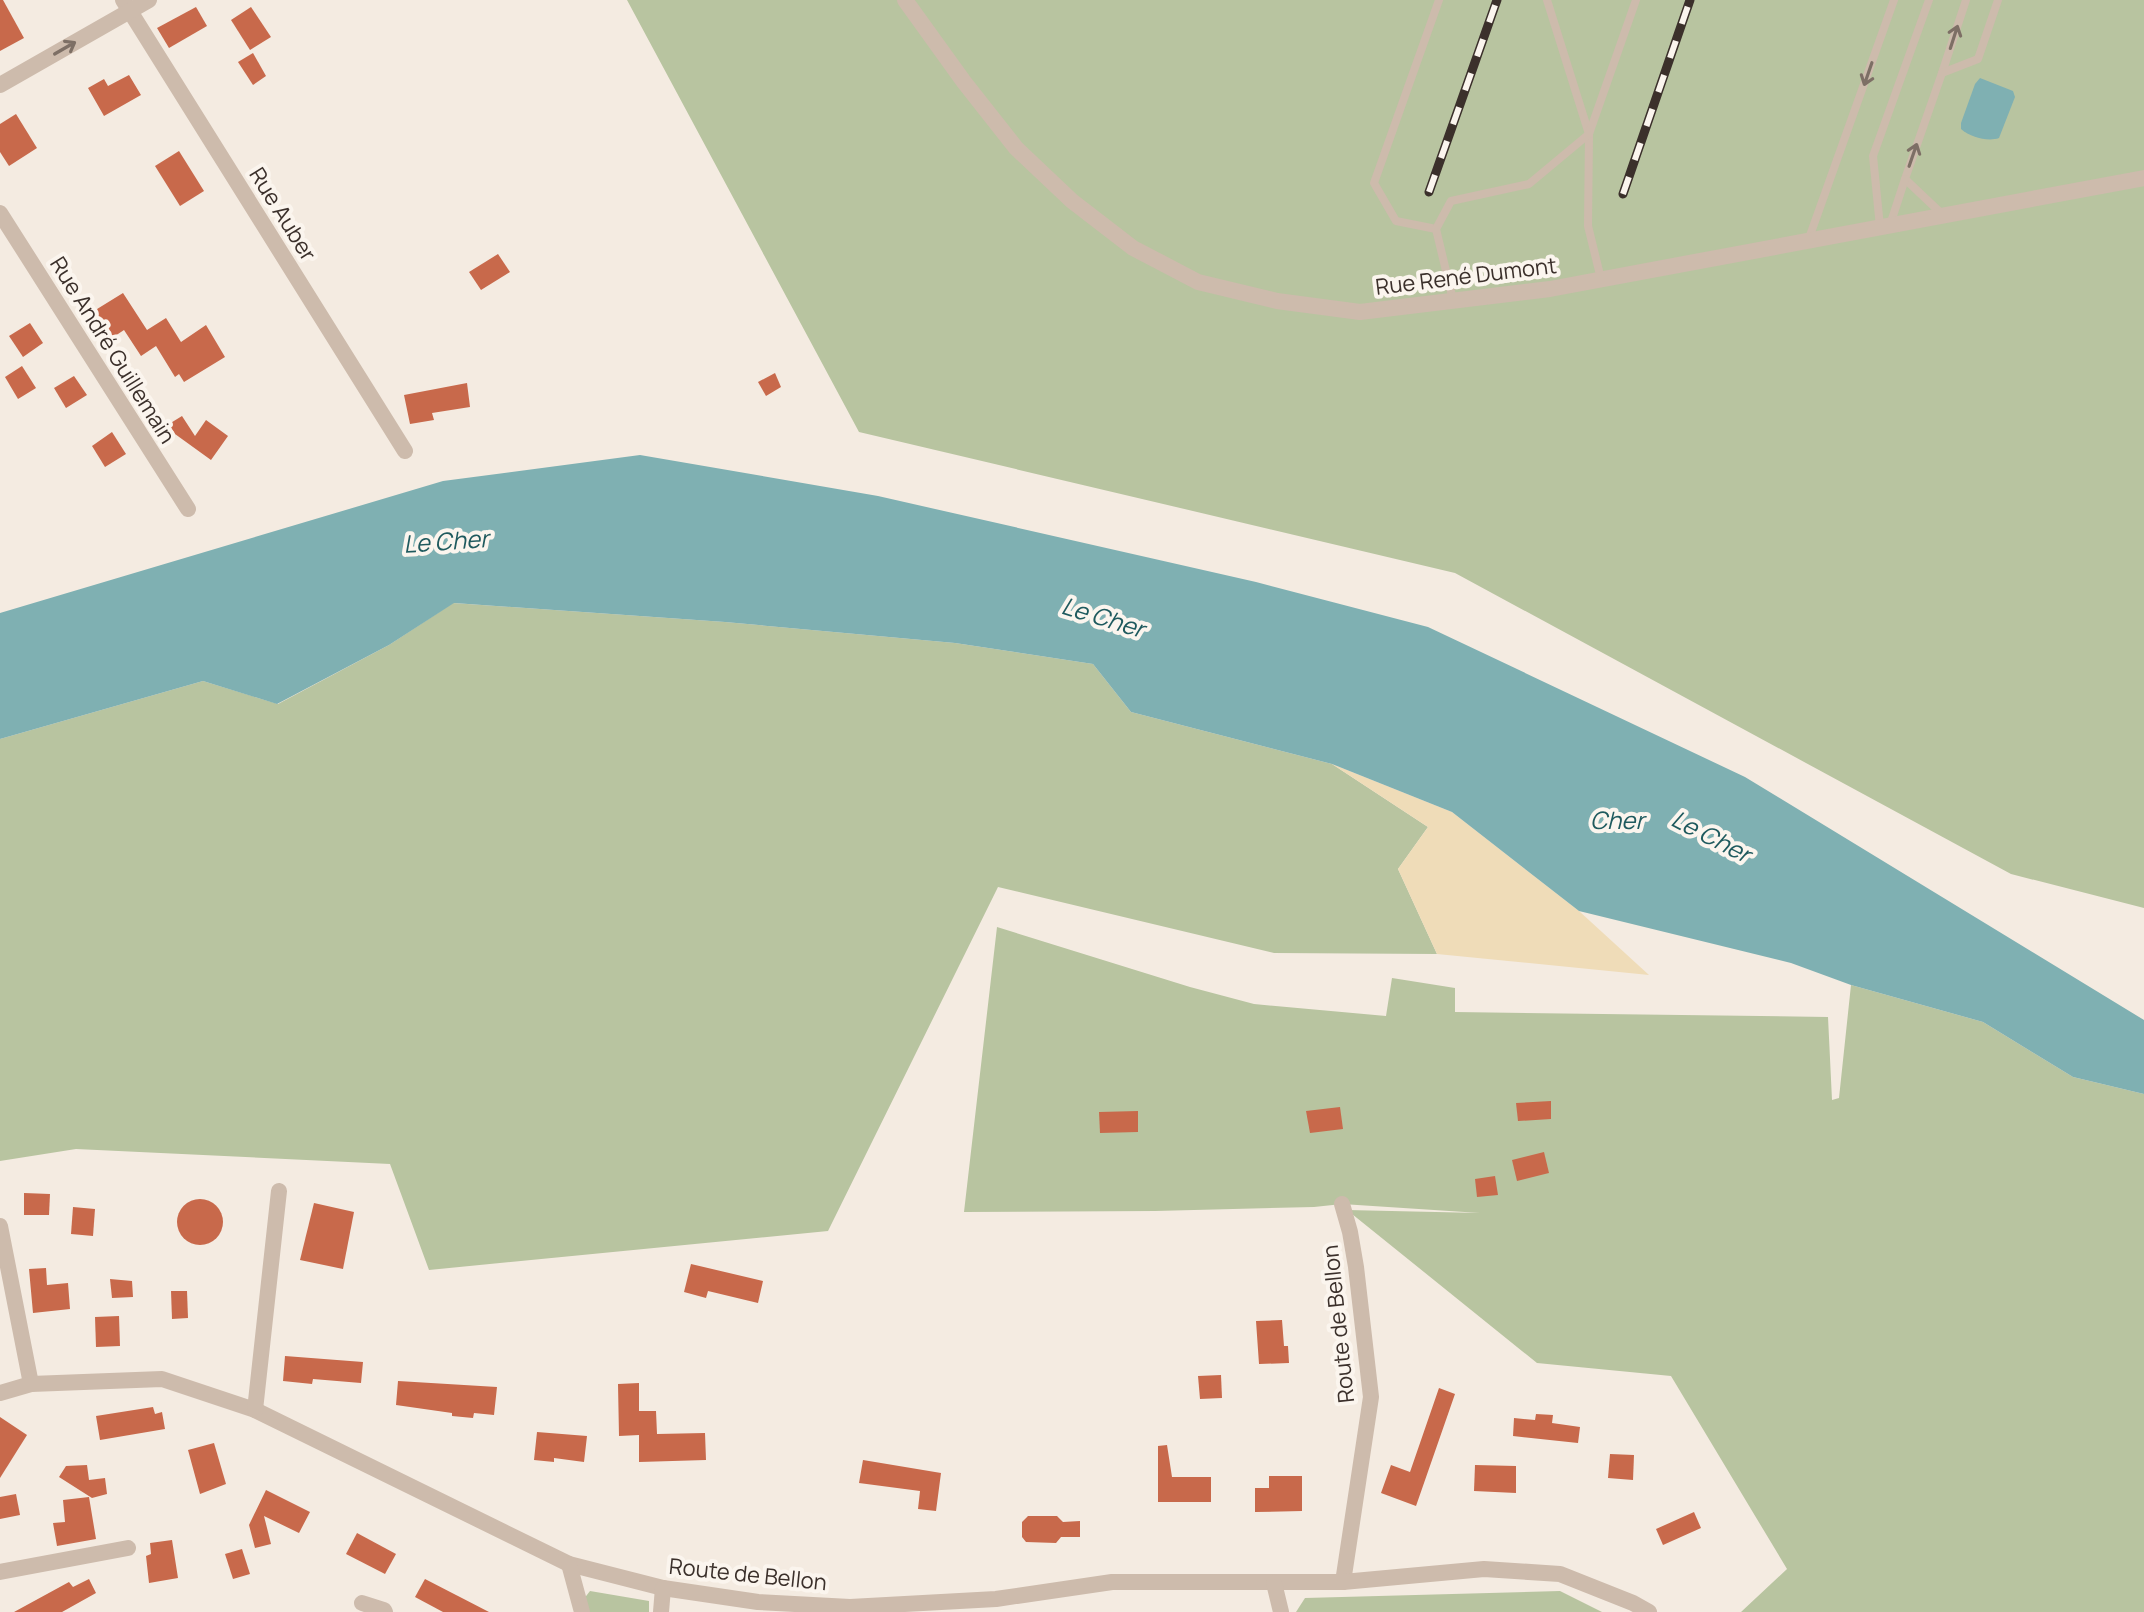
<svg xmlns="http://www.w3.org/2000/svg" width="2144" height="1612" font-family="Manrope,sans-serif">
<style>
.green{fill:#b8c4a0}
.sand{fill:#efdcb8}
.water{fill:#7fb0b2}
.building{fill:#c8694b}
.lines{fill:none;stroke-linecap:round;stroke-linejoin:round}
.lane{stroke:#cdbbac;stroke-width:8}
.street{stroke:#cdbbac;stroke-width:16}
.rail-casing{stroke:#3b302b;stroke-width:9}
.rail{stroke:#fbf5ee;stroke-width:6;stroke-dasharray:18;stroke-linecap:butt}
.oneway{stroke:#7d6f65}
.labels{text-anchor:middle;stroke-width:8;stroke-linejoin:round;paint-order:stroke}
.street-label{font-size:22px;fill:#3b302b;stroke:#fbf5ee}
.water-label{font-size:24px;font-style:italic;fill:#1f5a5e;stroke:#fbf5ee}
</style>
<rect width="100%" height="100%" fill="#f4ebe1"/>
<!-- green -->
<g class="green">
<polygon points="627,0 2144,0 2144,908 2011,874 1455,573 859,432"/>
<polygon points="453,603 725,622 955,643 1093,664 1131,712 1332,764 1428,827 1398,869 1437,954 1274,953 998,887 828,1231 429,1270 390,1164 76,1149 0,1161 0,739 203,681 278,704 389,645"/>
<polygon points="997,927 1190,987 1254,1004 1386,1016 1392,978 1455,988 1455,1012 1828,1017 1832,1100 1839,1098 1851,985 1983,1022 2073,1077 2144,1094 2144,1612 1741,1612 1787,1569 1671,1376 1537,1363 1347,1210 1480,1213 1342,1204 1314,1207 1155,1211 964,1212"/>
<polygon points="590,1591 649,1601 649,1612 587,1612 583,1600"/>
<polygon points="1560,1591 1602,1612 1296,1612 1305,1598"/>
</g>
<!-- sand -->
<polygon class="sand" points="1332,764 1452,812 1579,911 1649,975 1437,954 1398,869 1428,827"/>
<!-- water -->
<g class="water">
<path d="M1980,78L2013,91L2015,97L1999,138C1988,142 1970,137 1961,129V123L1975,84Z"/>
<polygon points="640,455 878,496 1256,582 1428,627 1745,777 2144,1020 2144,1094 2073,1077 1983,1022 1851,985 1791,963 1579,911 1452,812 1332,764 1131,712 1093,664 955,643 725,622 454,603 389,645 277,704 203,681 0,739 0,613 443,481"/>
</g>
<!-- building -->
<g class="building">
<polygon points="0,0 3,0 24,38 0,51"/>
<polygon points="196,7 207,26 169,48 157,28"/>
<polygon points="251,7 271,37 250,50 231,20"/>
<polygon points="253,53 266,76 253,85 238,62"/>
<polygon points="129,75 141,95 104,116 88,88 104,79 108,86"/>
<polygon points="16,114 37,148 9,166 0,152 0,124"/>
<polygon points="179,151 204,191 180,206 155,166"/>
<polygon points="498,254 510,272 481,290 469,272"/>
<polygon points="123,293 147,330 166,318 181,342 206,325 225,357 184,382 179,374 175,377 156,346 141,356 124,330 112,338 110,335 105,339 89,314"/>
<polygon points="30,323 43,343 23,357 9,336"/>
<polygon points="22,366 36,388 18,399 5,377"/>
<polygon points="775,373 781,387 766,396 758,382"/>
<polygon points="74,376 87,395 66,408 54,388"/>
<polygon points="467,383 470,407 432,413 434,420 410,424 404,395"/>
<polygon points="182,416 195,436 206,420 228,436 211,460 175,434 169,424"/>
<polygon points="112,432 126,454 105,467 92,446"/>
<polygon points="1551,1101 1551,1119 1518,1121 1516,1103"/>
<polygon points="1340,1107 1343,1129 1310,1133 1306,1111"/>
<polygon points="1138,1111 1138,1132 1100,1133 1099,1112"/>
<polygon points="1544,1152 1549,1173 1517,1181 1512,1160"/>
<polygon points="1495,1176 1498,1195 1477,1197 1475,1179"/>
<polygon points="24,1193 50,1194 49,1215 24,1215"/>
<circle cx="200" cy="1222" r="23"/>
<polygon points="314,1203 354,1212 343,1269 300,1260"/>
<polygon points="73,1207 95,1209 93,1236 71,1234"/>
<polygon points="691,1264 763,1281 758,1303 708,1291 706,1298 684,1292"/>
<polygon points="46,1268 47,1285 68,1283 70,1309 33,1313 29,1269"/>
<polygon points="110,1279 132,1281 133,1297 112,1298"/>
<polygon points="171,1291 187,1291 188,1318 172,1319"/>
<polygon points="119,1316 120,1346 96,1347 95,1317"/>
<polygon points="1282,1320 1284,1346 1288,1346 1289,1363 1259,1364 1256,1321"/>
<polygon points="285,1356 363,1362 361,1383 313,1379 312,1384 283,1381"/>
<polygon points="1221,1375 1222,1398 1200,1399 1198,1376"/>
<polygon points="398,1381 497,1387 494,1415 474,1413 473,1418 452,1416 452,1413 396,1405"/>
<polygon points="639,1383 639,1411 656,1411 657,1434 705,1433 706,1460 639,1462 639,1435 619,1436 618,1384"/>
<polygon points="1439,1388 1455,1394 1416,1506 1381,1493 1391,1465 1410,1472"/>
<polygon points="153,1407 155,1414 162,1412 165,1429 100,1440 96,1416"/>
<polygon points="1536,1414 1553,1415 1552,1423 1580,1427 1578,1443 1513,1436 1514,1418 1535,1420"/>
<polygon points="0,1417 27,1435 0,1478"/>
<polygon points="537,1432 587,1436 584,1462 554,1458 554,1462 534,1460"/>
<polygon points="214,1443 226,1484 200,1494 188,1450"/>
<polygon points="1167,1445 1172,1477 1211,1477 1211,1502 1158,1502 1158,1446"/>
<polygon points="1610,1454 1634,1455 1633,1480 1608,1478"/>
<polygon points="863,1460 941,1473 936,1511 918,1509 920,1491 859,1483"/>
<polygon points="87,1465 89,1480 105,1478 107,1494 92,1498 59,1477 66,1466"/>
<polygon points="1475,1465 1516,1466 1516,1493 1474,1491"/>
<polygon points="1269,1476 1302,1476 1302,1511 1255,1512 1255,1488 1269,1488"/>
<polygon points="266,1490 310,1512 299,1533 264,1516 271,1544 255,1548 249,1525"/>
<polygon points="16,1494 20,1515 0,1519 0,1497"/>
<polygon points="89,1497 96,1539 57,1546 53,1523 65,1522 63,1500"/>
<polygon points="1694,1512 1701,1528 1663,1545 1656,1529"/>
<polygon points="1028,1516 1057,1516 1063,1522 1080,1521 1080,1537 1061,1537 1056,1543 1026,1542 1022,1537 1022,1522"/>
<polygon points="357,1533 396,1554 385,1574 346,1554"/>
<polygon points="172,1540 178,1578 149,1583 146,1556 151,1554 150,1543"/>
<polygon points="242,1549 250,1574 233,1579 225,1554"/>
<polygon points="89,1579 96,1593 62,1612 14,1612 69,1582 73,1587"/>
<polygon points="425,1579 489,1612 443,1612 415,1597"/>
</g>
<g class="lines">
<!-- lane -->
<g class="lane">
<polyline points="1547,0 1589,134 1588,226 1601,279"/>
<polyline points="1942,73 1966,0"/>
<polyline points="1943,215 1905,179 1942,73 1978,59 1998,0"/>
<polyline points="1890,225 1905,179"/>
<polyline points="1880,227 1873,156 1929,0"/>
<polyline points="1436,229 1396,221 1374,183 1439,0"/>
<polyline points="1808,241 1894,0"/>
<polyline points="1453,300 1436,229 1451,201 1529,184 1589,134 1636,0"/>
</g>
<!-- street -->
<g class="street">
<polyline points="123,0 405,451"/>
<polyline points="905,0 964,82 1016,148 1072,201 1133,248 1198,282 1277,301 1360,312 1550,289 2144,178"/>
<polyline points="0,85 149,0"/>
<polyline points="0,213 188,509"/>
<polyline points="1342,1204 1350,1232 1356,1267 1371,1397 1343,1582"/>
<polyline points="0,1226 31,1384"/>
<polyline points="0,1393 31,1384 162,1379 255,1410 569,1564 663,1588 758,1602 850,1607 996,1599 1112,1582 1343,1582 1484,1569 1560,1574 1633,1603 1649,1612"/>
<polyline points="255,1410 279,1191"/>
<polyline points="569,1564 582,1612"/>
<polyline points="0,1572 128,1548"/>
<polyline points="1274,1583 1281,1612"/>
<polyline points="362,1603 384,1610 385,1612"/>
<polyline points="661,1612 663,1588"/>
</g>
<defs>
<g id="rail">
<polyline points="1429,192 1497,0"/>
<polyline points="1623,194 1690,0"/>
</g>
</defs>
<!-- rail casing -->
<use href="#rail" class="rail-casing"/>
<!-- rail -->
<use href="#rail" class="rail"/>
</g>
<!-- one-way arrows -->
<defs><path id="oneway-shaft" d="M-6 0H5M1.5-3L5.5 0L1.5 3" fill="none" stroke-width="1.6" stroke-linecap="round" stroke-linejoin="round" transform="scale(2)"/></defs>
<g class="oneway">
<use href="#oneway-shaft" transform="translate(1954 37) rotate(-72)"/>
<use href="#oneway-shaft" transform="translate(65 48) rotate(-30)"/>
<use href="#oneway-shaft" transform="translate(1868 74) rotate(109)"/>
<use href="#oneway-shaft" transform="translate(1913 155) rotate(-71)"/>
</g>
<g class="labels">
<!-- street labels -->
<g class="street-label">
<text transform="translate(283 214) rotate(58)" y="8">Rue Auber</text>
<text transform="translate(1466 276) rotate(-7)" y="8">Rue René Dumont</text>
<text transform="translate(113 350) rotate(58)" y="8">Rue André Guillemain</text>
<text transform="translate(1338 1324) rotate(-96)" y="8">Route de Bellon</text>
<text transform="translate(748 1574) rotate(6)" y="8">Route de Bellon</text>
</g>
<!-- water labels -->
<g class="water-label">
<text transform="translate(446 542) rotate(-4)" y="8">Le Cher</text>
<text transform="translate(1103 618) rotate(17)" y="8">Le Cher</text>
<text x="1617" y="829">Cher</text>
<text transform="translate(1711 837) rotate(27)" y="8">Le Cher</text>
</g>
</g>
</svg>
